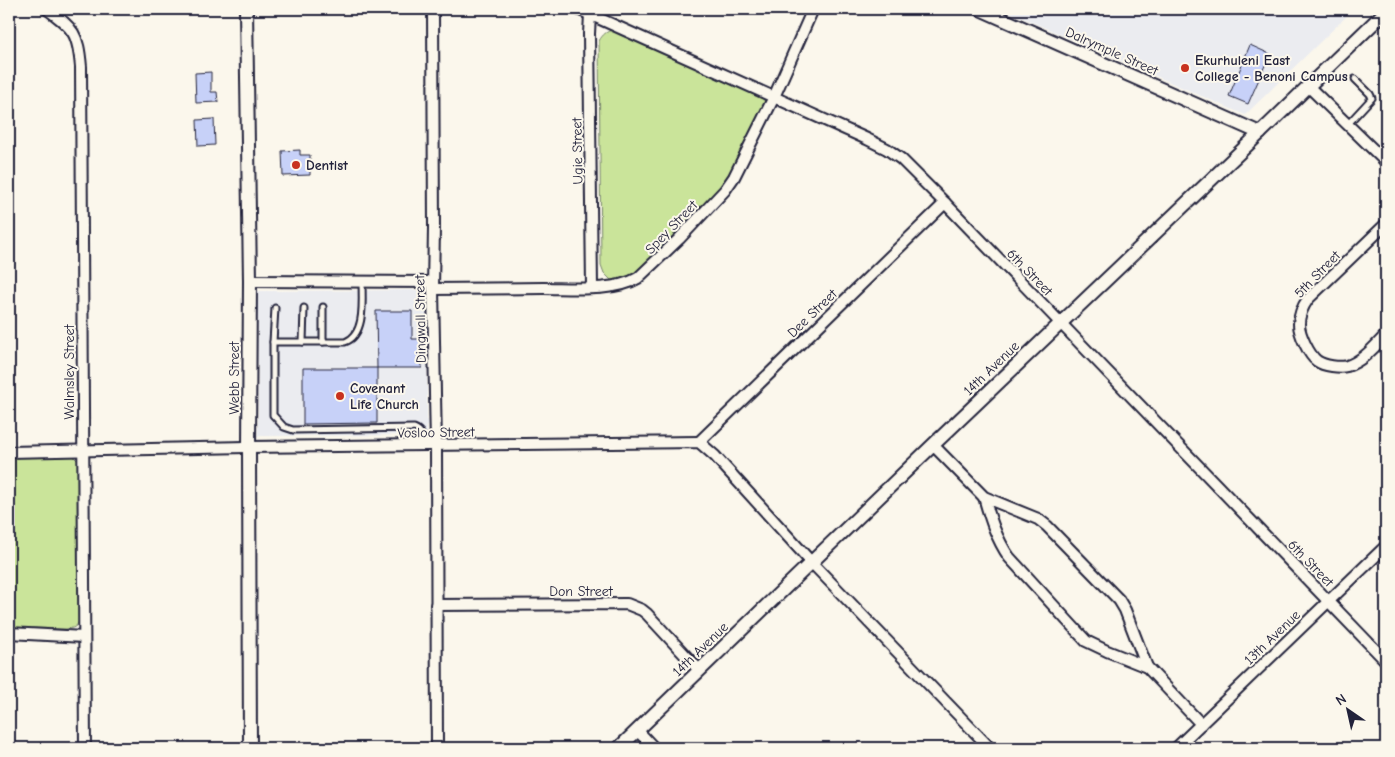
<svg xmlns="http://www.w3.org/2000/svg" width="1395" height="757" font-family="'Comic Neue',sans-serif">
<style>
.built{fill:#ebecf0}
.green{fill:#cae49a;stroke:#76836a}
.building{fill:#c7d1f8;stroke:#22223b}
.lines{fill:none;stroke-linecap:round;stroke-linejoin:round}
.service-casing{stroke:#22223b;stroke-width:9}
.minor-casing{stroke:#22223b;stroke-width:14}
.tertiary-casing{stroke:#22223b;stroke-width:16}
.service{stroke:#fbf7ec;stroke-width:5}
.minor{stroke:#fbf7ec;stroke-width:10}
.tertiary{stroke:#fbf7ec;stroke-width:12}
.poi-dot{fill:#c8321e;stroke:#fbf7ec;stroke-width:2}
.labels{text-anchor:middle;stroke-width:4;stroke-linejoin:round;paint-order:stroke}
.street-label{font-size:14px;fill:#22223b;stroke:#fbf7ec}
.poi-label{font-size:14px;font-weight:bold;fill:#22223b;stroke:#fbf7ec;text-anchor:start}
</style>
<rect width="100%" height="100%" fill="#fbf7ec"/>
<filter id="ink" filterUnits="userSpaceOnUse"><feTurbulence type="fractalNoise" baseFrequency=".02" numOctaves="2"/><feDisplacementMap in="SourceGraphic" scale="10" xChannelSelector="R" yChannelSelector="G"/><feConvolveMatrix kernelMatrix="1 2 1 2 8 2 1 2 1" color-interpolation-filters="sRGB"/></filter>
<g filter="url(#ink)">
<!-- built -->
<g class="built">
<polygon points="1002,9 1354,9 1245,115"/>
<polygon points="427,290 427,435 258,436 258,291"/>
</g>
<!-- green -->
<g class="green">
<path d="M614,29L761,95L764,100L766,105L730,177L643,266L626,280H611L604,273L601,265L599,41C603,34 606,32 614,29Z"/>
<path d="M9,454L72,455L81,464L82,472L79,620C77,628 73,628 66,629L9,627Z"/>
</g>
<!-- building -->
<g class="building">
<polygon points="1250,45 1270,54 1248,104 1229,96"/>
<polygon points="211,72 211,92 217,92 218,102 196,103 195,73"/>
<polygon points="214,119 215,145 198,146 197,120"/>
<polygon points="300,150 300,155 310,155 310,175 283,176 282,151"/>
<polygon points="376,311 412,311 412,339 421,339 422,368 377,368"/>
<polygon points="303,368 377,368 377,423 303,424"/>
</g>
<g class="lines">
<defs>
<g id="service">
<polyline points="1348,124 1372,98 1370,94 1355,79"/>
<path d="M362,282C362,300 366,335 345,342H273V415L284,427L293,430L414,428C422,431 423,437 424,446"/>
<polyline points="273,342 275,308"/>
<polyline points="303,342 304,308"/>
<polyline points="323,342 323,307"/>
</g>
<g id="minor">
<path d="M47,9C74,29 78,33 81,67L85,748"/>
<polyline points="433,9 434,228 433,289 436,446 437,748"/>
<polyline points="578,9 867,139 887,149 901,159 945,203 1386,661"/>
<polyline points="590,14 589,34 592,287"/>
<polyline points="1308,86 1386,162"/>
<path d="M1386,224L1308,299C1303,306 1299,315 1299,324C1299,334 1309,355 1317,361C1324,366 1340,368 1347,366C1363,361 1375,346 1386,335"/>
<polyline points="250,281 433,282"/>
<path d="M433,289C470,289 507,288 544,288C570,288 615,292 638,278L679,239L725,190L734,177L774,97L813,9"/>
<polyline points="699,442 945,203"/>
<polyline points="933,445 984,497 1038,519 1047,526 1119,600 1125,610 1147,667 1201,724"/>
<polyline points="9,452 246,447 699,442 715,456 812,563 990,748"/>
<path d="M984,497C990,518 996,538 1009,557L1086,641L1107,651L1147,667"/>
<polyline points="436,605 627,604 642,610 647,614 699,670"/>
<polyline points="9,633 84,637"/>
<polyline points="638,731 654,748"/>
<polyline points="1176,748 1386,546"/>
</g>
<g id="tertiary">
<polyline points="246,9 250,281 249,448 250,748"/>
<polyline points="980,9 1260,133"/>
<polyline points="619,748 933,445 1260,133 1386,11"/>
</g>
</defs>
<!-- service casing -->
<use href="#service" class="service-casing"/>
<!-- minor casing -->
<use href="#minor" class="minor-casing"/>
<!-- tertiary casing -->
<use href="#tertiary" class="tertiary-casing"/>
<!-- service -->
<use href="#service" class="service"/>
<!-- minor -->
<use href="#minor" class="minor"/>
<!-- tertiary -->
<use href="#tertiary" class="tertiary"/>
</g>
</g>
<!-- markers -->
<g class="poi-dot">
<circle cx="1185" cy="68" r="5"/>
<circle cx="296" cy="165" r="5"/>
<circle cx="340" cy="396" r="5"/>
</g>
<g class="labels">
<!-- street labels -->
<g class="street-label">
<text transform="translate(1112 51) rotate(24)" y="5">Dalrymple Street</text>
<text transform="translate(577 151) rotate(-91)" y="5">Ugie Street</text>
<text transform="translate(671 227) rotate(-46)" y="5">Spey Street</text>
<text transform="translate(1030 272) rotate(46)" y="5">6th Street</text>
<text transform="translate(1317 274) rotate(-46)" y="5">5th Street</text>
<text transform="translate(812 313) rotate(-44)" y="5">Dee Street</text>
<text transform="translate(420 319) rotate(-91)" y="5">Dingwall Street</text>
<text transform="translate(991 368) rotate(-44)" y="5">14th Avenue</text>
<text transform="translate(69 372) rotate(-90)" y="5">Walmsley Street</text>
<text transform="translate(234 378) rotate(-90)" y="5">Webb Street</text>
<text transform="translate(436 432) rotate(-1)" y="5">Vosloo Street</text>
<text transform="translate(1311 563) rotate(46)" y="5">6th Street</text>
<text x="581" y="596">Don Street</text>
<text transform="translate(1272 637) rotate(-44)" y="5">13th Avenue</text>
<text transform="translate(700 649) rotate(-44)" y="5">14th Avenue</text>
</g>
<!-- poi labels -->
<g class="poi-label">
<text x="1195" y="65">Ekurhuleni East<tspan x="1195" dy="16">College - Benoni Campus</tspan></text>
<text x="306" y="170">Dentist</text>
<text x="350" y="393">Covenant<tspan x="350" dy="16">Life Church</tspan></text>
</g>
</g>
<!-- margin -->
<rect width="1395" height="757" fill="none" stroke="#fbf7ec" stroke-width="30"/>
<rect x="15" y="15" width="1365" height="727" fill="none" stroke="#22223b" stroke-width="2" filter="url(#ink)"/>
<!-- north arrow -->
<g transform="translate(1348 710) rotate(326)" stroke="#fbf7ec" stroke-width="4" paint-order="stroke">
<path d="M0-4L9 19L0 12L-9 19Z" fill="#22223b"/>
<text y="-8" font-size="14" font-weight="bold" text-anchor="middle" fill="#22223b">N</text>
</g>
</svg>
